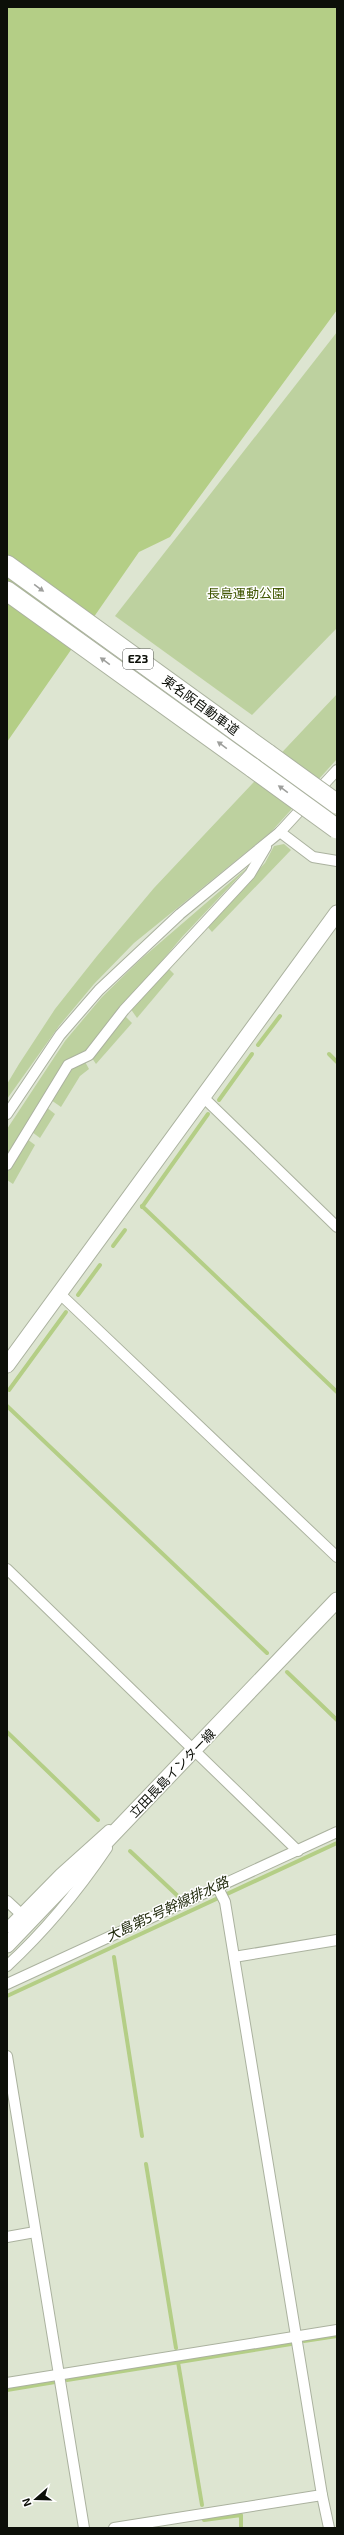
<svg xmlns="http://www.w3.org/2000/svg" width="344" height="2535" font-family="'Exo 2','Noto Sans JP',sans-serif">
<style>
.green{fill:#bdd19f}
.water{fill:#b4ce86}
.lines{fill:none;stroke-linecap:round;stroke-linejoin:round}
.stream{stroke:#b4ce86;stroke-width:4}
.street-casing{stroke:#abb29f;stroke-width:12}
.secondary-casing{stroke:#abb29f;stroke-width:17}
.highway-casing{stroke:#abb29f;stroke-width:21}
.street{stroke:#fff;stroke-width:10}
.secondary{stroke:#fff;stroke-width:15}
.highway{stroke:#fff;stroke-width:19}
.highway-bridge-casing{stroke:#abb29f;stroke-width:21;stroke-linecap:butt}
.highway-bridge{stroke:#fff;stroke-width:19}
.oneway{fill:#9e9f9c}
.labels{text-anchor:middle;stroke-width:3;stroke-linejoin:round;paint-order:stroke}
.shield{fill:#fff;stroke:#555752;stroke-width:1}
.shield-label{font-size:12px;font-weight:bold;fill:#0c0f08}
.park-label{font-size:13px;fill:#415703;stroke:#fff}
.street-label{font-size:13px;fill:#0c0f08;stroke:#fff}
.water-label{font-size:14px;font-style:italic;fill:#232d0f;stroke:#fff}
</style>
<rect width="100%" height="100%" fill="#dde5d1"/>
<!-- green -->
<g class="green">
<polygon points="337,332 337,628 252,715 115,616"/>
<polygon points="337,694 337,759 271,832 134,943 94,984 59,1026 7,1099 7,1084 19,1064 55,1009 97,956 154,888"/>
<polygon points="284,844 291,850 212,932 206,925 265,863 274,846"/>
<polygon points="249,866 182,937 87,1050 64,1062 7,1157 7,1129 65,1041 102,997 140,960"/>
<polygon points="167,967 174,974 137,1018 130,1008"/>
<polygon points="122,1017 126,1017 132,1023 96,1064 92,1058"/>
<polygon points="84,1060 89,1069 80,1076 61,1107 51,1100 71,1068"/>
<polygon points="46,1107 55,1114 40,1138 32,1132"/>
<polygon points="27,1139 35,1145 13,1184 7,1180 7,1173"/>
</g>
<!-- water -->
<polygon class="water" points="7,7 337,7 337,310 170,537 139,552 7,742"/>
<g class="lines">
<!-- stream -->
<g class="stream">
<polyline points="258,1045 280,1016"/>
<polyline points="329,1054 337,1062"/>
<polyline points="219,1100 252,1054"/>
<polyline points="142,1206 337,1392"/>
<polyline points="142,1207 208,1114"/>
<polyline points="113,1246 125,1230"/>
<polyline points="78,1295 100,1265"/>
<polyline points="9,1390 66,1312"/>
<polyline points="7,1406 267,1653"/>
<polyline points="287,1672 337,1720"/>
<polyline points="7,1732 98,1820"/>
<polyline points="130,1851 181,1899"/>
<polyline points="114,1957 142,2136"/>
<polyline points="7,1996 337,1843"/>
<polyline points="146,2164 176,2348"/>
<polyline points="304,2341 337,2336"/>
<polyline points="178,2362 202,2505"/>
<polyline points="67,2380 291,2344"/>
<polyline points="7,2390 55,2382"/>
<polyline points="204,2520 241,2515 241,2528"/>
</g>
<defs>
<g id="street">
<polyline points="280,832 313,857 337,861"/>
<polyline points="202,1096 337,1227"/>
<polyline points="7,1114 60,1035 99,990 180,914 280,832 337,770"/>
<polyline points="7,1165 68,1065 89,1055 124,1010 250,874 266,847"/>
<polyline points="59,1293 337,1557"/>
<polyline points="7,1569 298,1851"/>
<polyline points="7,1901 21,1914"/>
<polyline points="7,1928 60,1874 109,1830"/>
<polyline points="234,1957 337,1940"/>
<path d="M7,1966C45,1931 78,1891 107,1848"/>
<polyline points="7,1984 337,1832"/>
<polyline points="7,2056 84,2528"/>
<polyline points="7,2237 35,2232"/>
<polyline points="7,2383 337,2330"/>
<polyline points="322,2495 329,2528"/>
<polyline points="114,2528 322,2495 225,1902 218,1888"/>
</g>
<g id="secondary">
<polyline points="7,1365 337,913"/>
<polyline points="7,1945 337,1600"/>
</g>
<g id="highway">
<polyline points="7,565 268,754"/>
<polyline points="7,591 253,768"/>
</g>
</defs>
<!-- street casing -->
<use href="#street" class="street-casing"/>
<!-- secondary casing -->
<use href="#secondary" class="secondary-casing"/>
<!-- highway casing -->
<use href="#highway" class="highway-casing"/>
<!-- street -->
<use href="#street" class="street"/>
<!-- secondary -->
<use href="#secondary" class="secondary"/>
<!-- highway -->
<use href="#highway" class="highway"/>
<defs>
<g id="highway-bridge">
<polyline points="268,754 337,804"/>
<polyline points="253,768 337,829"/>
</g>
</defs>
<!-- highway-bridge casing -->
<use href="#highway-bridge" class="highway-bridge-casing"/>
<!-- highway-bridge -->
<use href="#highway-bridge" class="highway-bridge"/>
</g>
<!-- one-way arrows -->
<defs><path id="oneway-solid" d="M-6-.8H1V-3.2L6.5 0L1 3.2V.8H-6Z"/></defs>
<g class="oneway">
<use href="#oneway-solid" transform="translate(39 588) rotate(36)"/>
<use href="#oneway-solid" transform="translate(105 661) rotate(-144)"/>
<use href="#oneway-solid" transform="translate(222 745) rotate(-144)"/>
<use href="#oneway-solid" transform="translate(283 789) rotate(-144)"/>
</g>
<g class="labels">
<!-- shield labels -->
<rect class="shield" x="123" y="649" width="30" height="20" rx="3"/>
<g class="shield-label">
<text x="138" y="663">E23</text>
</g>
<!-- park labels -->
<g class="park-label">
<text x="246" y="598">長島運動公園</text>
</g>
<!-- street labels -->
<g class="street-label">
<text transform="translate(201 705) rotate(36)" y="5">東名阪自動車道</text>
<text transform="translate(172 1773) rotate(-46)" y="5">立田長島インター線</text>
</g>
<!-- water labels -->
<g class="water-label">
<text transform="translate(167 1909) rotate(-25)" y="5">大島第5号幹線排水路</text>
</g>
</g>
<!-- border -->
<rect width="344" height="2535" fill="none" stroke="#0c0f08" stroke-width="16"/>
<!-- north arrow -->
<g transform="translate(36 2499) rotate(250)" stroke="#ffffff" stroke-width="3" paint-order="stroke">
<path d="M0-3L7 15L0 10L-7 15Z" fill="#0c0f08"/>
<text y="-6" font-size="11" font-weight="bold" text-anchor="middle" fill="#0c0f08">N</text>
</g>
</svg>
